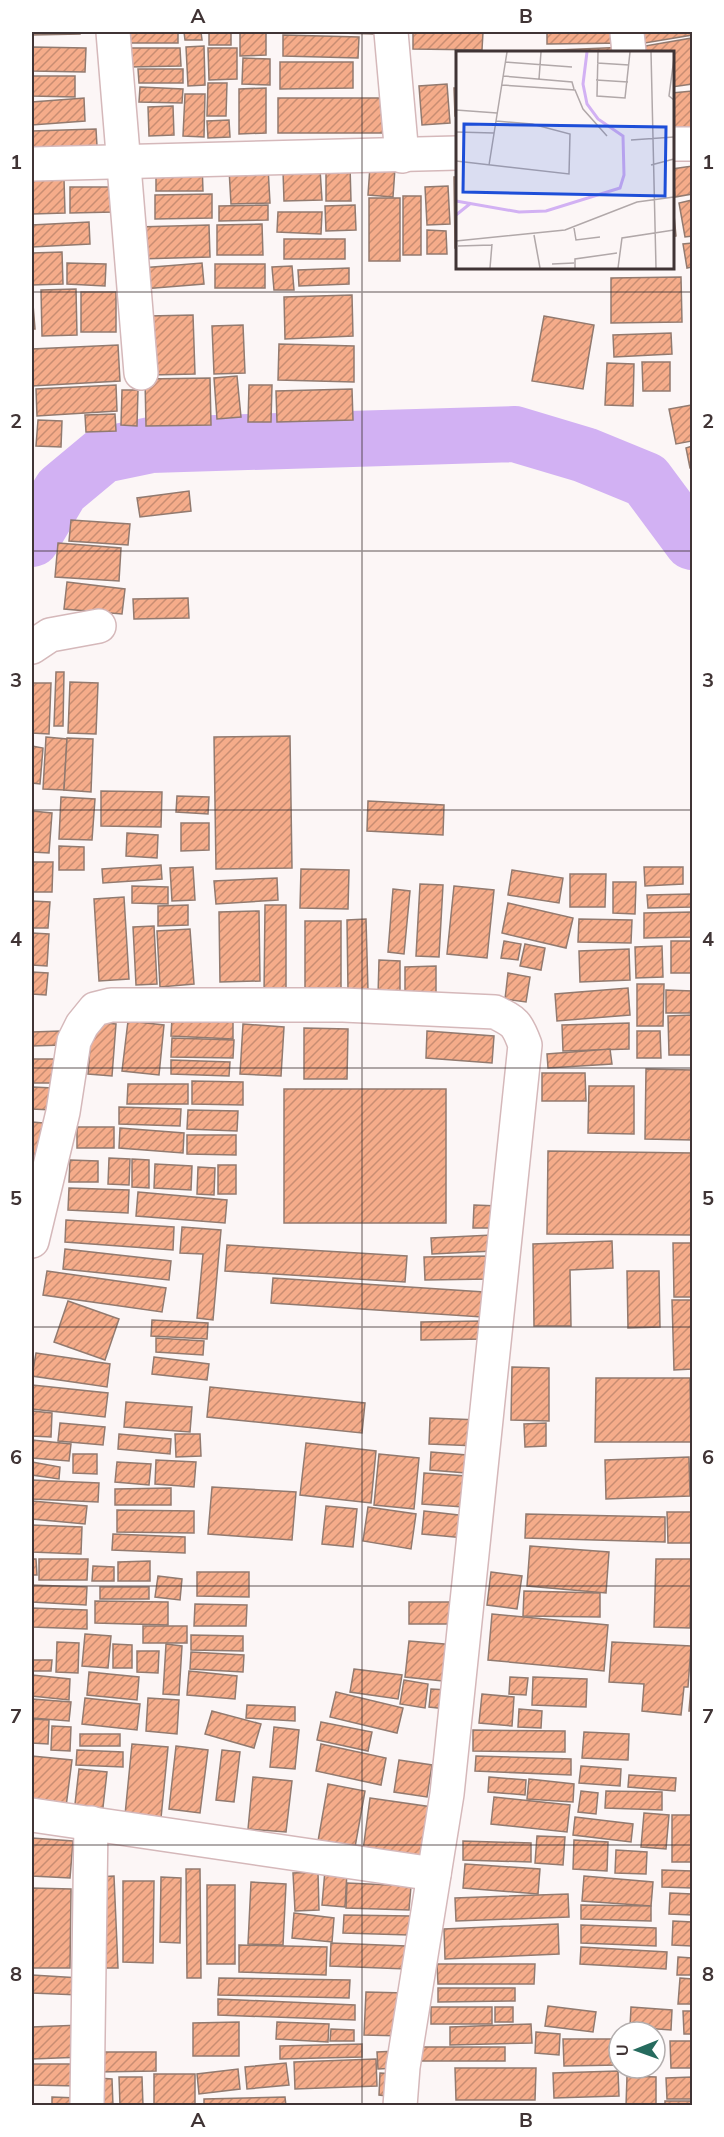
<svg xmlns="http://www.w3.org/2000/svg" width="724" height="2137" font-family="Mulish,sans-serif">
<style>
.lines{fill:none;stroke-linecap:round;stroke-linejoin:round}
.river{stroke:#d2b1f3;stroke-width:56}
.building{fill:url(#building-hatch);stroke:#927a6f;stroke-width:1.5}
.street-casing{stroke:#d5b8ba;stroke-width:36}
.street{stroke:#fff;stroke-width:33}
.grid{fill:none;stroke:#403435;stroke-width:1.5;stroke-opacity:0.55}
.inset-river{fill:none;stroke:#d2b1f3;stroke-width:3}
.inset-road{fill:none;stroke:#b1a8a9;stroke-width:1.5}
.view{fill:#1d4ed8;fill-opacity:0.15;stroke:#1d4ed8;stroke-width:3}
.inset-edge{fill:none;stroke:#403435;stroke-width:3}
.neatline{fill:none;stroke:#403435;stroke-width:2}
.grid-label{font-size:20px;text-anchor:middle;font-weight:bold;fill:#403435}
</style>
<defs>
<pattern id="building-hatch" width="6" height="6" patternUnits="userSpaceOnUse" patternTransform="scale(1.5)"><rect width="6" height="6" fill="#f5ac8a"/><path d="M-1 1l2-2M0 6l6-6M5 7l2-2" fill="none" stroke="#c88d72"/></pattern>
</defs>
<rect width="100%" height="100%" fill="#fcf6f6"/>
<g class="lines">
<!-- river -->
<polyline class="river" points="32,539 61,490 103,455 151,445 515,434 585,455 646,480 692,542"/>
</g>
<!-- building -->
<g class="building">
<polygon points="32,32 80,32 80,34 32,35"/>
<rect x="130" y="32" width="48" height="11"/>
<polygon points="184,32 201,32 202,40 185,40"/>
<rect x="209" y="32" width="22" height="13"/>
<polygon points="240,32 266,32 266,55 240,56"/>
<polygon points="341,32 375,32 375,34 340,33"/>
<polygon points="413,32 483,32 482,50 413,49"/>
<polygon points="547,32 625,32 625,43 547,44"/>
<polygon points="637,32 692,32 692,35 639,44"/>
<polygon points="283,35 359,37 358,58 283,56"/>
<polygon points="692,38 692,84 672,87 672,52 640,52 639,47"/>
<polygon points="204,46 205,85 188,86 186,47"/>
<polygon points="32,47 86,48 85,72 32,71"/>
<polygon points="627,47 628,52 535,52 535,51"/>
<polygon points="129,48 180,48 181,66 129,67"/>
<polygon points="208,48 237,48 237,79 209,80"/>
<polygon points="243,58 270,59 270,85 242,84"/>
<polygon points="280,62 353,62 353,88 280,89"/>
<polygon points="138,69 183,69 183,83 139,83"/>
<polygon points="32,76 75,76 75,97 32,96"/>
<polygon points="208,83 227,83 226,116 207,116"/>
<polygon points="447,84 450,123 422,125 419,86"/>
<polygon points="140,87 183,89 182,103 139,102"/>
<polygon points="266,88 266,133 239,134 239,89"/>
<polygon points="454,88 457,88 457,116 455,116"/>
<polygon points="692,91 692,128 672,130 672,93"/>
<polygon points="185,94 205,94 204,137 183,136"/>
<polygon points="84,98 85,121 32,125 32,102"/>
<rect x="278" y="98" width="110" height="35"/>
<polygon points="173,106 174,135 149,136 148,107"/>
<polygon points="229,120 230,137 208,138 207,121"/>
<polygon points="96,129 97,146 32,148 32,131"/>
<polygon points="156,163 202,163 203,191 156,191"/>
<polygon points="350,166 351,201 326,201 326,167"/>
<polygon points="370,166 395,168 393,197 368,195"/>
<polygon points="692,166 692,194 675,197 672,169"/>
<polygon points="268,167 270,203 231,204 229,169"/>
<polygon points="320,169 322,200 284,201 283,171"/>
<polygon points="454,177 457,177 457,248 455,248"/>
<polygon points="64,179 65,213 32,214 32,180"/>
<polygon points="448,186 450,224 427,225 425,187"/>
<polygon points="70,187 113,187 114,212 70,213"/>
<polygon points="212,194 212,218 155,219 155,195"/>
<polygon points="672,194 676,236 672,237"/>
<rect x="403" y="196" width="18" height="59"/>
<rect x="369" y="198" width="31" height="63"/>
<polygon points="692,200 692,236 685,237 679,203"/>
<polygon points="268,205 268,220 219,221 219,206"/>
<polygon points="355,205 356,230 326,231 325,206"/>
<polygon points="278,212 322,212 321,234 277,232"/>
<polygon points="89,222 90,244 32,247 32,225"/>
<polygon points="262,224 263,255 217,255 217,225"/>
<polygon points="209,225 210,257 138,259 137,227"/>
<polygon points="427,230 446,231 447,254 427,254"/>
<rect x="284" y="239" width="61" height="20"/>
<polygon points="692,243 692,267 687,268 683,244"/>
<polygon points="62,252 63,284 32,285 32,253"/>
<polygon points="67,263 106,264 105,286 67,284"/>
<polygon points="202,263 204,284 143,289 141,268"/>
<rect x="215" y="264" width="50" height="24"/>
<polygon points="292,266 294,290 274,290 272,267"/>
<polygon points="349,268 349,284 299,286 298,270"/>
<polygon points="681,277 682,322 611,323 611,278"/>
<polygon points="76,289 77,335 42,336 41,290"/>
<polygon points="32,292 35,329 32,329"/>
<rect x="81" y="292" width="35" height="40"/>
<polygon points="352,295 353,336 285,339 284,297"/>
<polygon points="193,315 195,374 150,375 149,316"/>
<polygon points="544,316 594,325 583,389 532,381"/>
<polygon points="243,325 245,373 214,374 212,326"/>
<polygon points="671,333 672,354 614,357 613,335"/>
<polygon points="279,344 354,346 354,382 278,380"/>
<polygon points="118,345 120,381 32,386 32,349"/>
<polygon points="642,362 670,362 670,391 643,391"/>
<polygon points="607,363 634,364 633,406 605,405"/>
<polygon points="237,376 241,417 217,419 214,378"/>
<polygon points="210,378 211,425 146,426 145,379"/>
<polygon points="116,385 117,411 37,416 36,389"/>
<polygon points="249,385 272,385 271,422 248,422"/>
<polygon points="352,389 353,420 277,422 276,391"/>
<polygon points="122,390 138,390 137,426 121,425"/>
<polygon points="32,397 33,446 32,446"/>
<polygon points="692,405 692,441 676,444 669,409"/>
<polygon points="115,414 116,431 86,432 85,415"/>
<polygon points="38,420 62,421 61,447 36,446"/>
<polygon points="692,446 692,468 690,468 686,448"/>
<polygon points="189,491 191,511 140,517 137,498"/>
<polygon points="71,520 130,524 128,545 69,541"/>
<polygon points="58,543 121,548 119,581 55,577"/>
<polygon points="67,582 125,589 122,614 64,609"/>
<polygon points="188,598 189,618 134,619 133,599"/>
<polygon points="56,672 64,672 63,726 54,726"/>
<polygon points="70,682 98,683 96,734 68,733"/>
<polygon points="32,683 51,683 49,734 32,733"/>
<polygon points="290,736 292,868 216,869 214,737"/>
<polygon points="46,737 67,739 64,790 43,789"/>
<polygon points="67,738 93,739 91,792 64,790"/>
<polygon points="32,746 43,748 40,784 32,783"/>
<polygon points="101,791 162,792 161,827 101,826"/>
<polygon points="177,796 209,797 208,814 176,812"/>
<polygon points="61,797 95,799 92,840 59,839"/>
<polygon points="368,801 444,805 443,835 367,831"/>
<polygon points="32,811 52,813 49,853 32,852"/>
<polygon points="181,823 209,823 209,850 181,851"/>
<polygon points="127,833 158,835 157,858 126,856"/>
<polygon points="59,846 84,847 84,870 59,870"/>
<polygon points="32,862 53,862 52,892 32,892"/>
<polygon points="161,865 162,879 103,883 102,869"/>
<polygon points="193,867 195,900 172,901 170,868"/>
<polygon points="644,867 683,867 683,884 645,886"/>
<polygon points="301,869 349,870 348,909 300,908"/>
<polygon points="512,870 563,878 559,903 508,895"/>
<polygon points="570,874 606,874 605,907 570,907"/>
<polygon points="277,878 278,900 216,904 214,881"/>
<polygon points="613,882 636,882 635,914 613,913"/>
<polygon points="420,884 443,885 439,957 416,956"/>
<polygon points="132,886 168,887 168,904 132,903"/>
<polygon points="454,886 494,890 487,958 447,954"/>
<polygon points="393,889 410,891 404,954 388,952"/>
<polygon points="692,894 692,907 648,908 647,895"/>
<polygon points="124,897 129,979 99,981 94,899"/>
<polygon points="32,901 50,902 48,928 32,928"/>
<polygon points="508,903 573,918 566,948 502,933"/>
<polygon points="188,905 188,925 158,926 158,906"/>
<polygon points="265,905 286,905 286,997 264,996"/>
<polygon points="259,911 260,981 220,982 219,912"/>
<polygon points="692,912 692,937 644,938 644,913"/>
<polygon points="366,919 368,991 348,991 347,920"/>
<polygon points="579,919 632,920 631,943 578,942"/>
<polygon points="305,921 341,921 341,994 305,993"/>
<polygon points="154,926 157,984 136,985 133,927"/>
<polygon points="190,929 194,984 160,987 157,931"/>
<polygon points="32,933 49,934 47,966 32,965"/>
<polygon points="504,941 521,944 518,960 501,958"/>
<rect x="671" y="941" width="21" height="32"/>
<polygon points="525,944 545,948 541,970 520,966"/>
<polygon points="662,946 663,977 636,978 635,947"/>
<polygon points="629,949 630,980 580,982 579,951"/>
<polygon points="379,960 400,961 400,997 378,996"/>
<polygon points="436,966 436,998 405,998 405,967"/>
<polygon points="32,972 48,973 46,995 32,994"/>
<polygon points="508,973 530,977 526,1002 505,999"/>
<polygon points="637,984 664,984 663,1026 637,1026"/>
<polygon points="628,988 630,1015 557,1021 555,994"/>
<polygon points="666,990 692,991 692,1013 666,1013"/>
<polygon points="692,1015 692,1055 669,1055 668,1016"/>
<polygon points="172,1018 233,1021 233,1039 171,1036"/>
<polygon points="128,1021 164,1025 159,1075 122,1071"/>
<polygon points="92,1022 116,1024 112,1076 88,1074"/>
<polygon points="629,1023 629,1049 563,1051 562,1025"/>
<polygon points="243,1024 284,1027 281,1076 240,1074"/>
<polygon points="304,1028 348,1029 347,1079 304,1079"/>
<polygon points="61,1031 62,1045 32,1046 32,1032"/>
<polygon points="427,1031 494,1036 492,1063 426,1058"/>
<polygon points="637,1031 660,1031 661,1058 637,1058"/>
<polygon points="172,1038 234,1040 233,1058 171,1057"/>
<polygon points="610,1049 612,1064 548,1068 547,1054"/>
<rect x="32" y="1059" width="25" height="24"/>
<polygon points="171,1060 230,1062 229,1076 171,1074"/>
<polygon points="646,1069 692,1070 692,1140 645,1139"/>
<polygon points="542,1073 585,1073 586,1101 542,1101"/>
<polygon points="192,1081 243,1082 243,1105 192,1104"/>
<polygon points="128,1084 188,1084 188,1104 127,1104"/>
<polygon points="589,1086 634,1086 634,1134 588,1133"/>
<polygon points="32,1087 53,1088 52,1110 32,1109"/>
<rect x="284" y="1089" width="162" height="134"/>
<polygon points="119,1107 181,1109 180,1126 119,1124"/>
<polygon points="188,1110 238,1111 237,1131 187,1129"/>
<polygon points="32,1122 43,1123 40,1155 32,1155"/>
<rect x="77" y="1127" width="37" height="21"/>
<polygon points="120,1128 184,1133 183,1153 119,1148"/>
<polygon points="187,1135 236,1135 236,1155 187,1154"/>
<polygon points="548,1151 692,1153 692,1235 547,1234"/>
<polygon points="109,1158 130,1159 129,1185 108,1184"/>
<polygon points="132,1159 149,1160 149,1188 132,1187"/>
<polygon points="70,1160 98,1161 98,1182 69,1182"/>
<polygon points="155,1164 192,1166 191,1190 154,1188"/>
<rect x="218" y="1165" width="18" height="29"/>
<polygon points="198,1167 215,1168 214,1195 197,1194"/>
<polygon points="69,1188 129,1190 128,1213 68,1210"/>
<polygon points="138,1192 227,1200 225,1223 136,1216"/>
<polygon points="474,1205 498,1206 498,1228 473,1228"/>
<polygon points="66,1220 174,1227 173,1250 65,1242"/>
<polygon points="182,1227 221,1230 213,1320 197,1318 203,1254 180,1253"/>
<polygon points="492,1235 493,1251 432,1254 431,1238"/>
<polygon points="612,1241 613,1268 570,1270 571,1326 534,1326 533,1244"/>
<polygon points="673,1243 692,1243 692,1297 674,1297"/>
<polygon points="227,1245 407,1256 405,1282 225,1271"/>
<polygon points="65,1249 171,1261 169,1280 63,1269"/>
<polygon points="490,1256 490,1279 425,1280 424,1257"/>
<polygon points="47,1271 166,1288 162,1312 43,1295"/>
<polygon points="627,1271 659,1271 660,1327 628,1328"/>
<polygon points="273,1278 484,1292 482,1317 271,1303"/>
<polygon points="672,1300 692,1300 692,1369 674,1370"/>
<polygon points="68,1301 119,1319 105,1360 54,1342"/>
<polygon points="152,1320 208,1323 207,1339 151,1336"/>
<polygon points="484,1321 485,1339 421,1340 421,1322"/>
<polygon points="156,1338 204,1341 203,1355 156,1352"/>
<polygon points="36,1353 110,1364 107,1387 32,1376"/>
<polygon points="154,1357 209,1364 207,1380 152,1374"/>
<polygon points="512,1367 549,1368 549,1421 511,1420"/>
<polygon points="596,1378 690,1378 691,1442 595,1442"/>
<polygon points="32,1385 108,1393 105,1417 32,1409"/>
<polygon points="210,1387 365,1403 362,1433 207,1417"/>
<polygon points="126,1402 192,1407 190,1432 124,1427"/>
<polygon points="32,1411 52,1413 51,1437 32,1436"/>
<polygon points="430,1418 479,1420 478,1446 429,1444"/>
<polygon points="60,1423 105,1427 103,1445 58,1441"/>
<polygon points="546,1423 546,1446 525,1447 524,1424"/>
<polygon points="119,1434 171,1439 170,1454 118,1449"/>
<polygon points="175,1434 200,1434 201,1456 176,1457"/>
<polygon points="32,1440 71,1444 69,1461 32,1458"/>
<polygon points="306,1443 376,1451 371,1503 300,1495"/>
<polygon points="431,1452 479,1456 478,1474 430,1470"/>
<polygon points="73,1454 97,1454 97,1474 73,1473"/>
<polygon points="379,1454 419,1458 414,1509 374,1505"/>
<polygon points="689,1457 690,1496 606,1499 605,1460"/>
<polygon points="156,1460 196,1462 194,1487 155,1484"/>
<polygon points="32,1462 60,1467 59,1479 32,1475"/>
<polygon points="117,1462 151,1464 149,1485 115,1482"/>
<polygon points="424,1473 466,1476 463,1507 422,1504"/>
<polygon points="32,1480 99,1483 98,1502 32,1499"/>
<polygon points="212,1487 296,1492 292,1540 208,1534"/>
<polygon points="171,1488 171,1505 115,1505 115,1489"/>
<polygon points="32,1501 87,1506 85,1524 32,1519"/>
<polygon points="326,1506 357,1509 353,1547 322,1544"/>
<polygon points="368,1507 416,1514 411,1549 363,1541"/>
<polygon points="117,1510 194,1511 194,1533 117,1532"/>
<polygon points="424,1511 467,1516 465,1538 422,1534"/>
<polygon points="667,1512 692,1512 692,1543 668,1543"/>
<polygon points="526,1514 665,1517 665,1542 525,1538"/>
<polygon points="32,1525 82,1527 81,1554 32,1552"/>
<polygon points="113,1534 185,1537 185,1553 112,1550"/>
<polygon points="530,1546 609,1552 606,1593 527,1586"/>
<polygon points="32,1559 36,1559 37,1575 32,1575"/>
<polygon points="39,1559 88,1559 87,1580 39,1580"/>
<polygon points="656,1559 692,1559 690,1628 654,1627"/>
<polygon points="150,1561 150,1581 118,1581 118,1562"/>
<polygon points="93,1566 114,1567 114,1581 92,1581"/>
<polygon points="197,1572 249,1572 249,1597 197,1596"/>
<polygon points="491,1572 522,1576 517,1609 487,1605"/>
<polygon points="158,1576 182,1579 180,1600 155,1597"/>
<polygon points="32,1585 87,1587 86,1605 32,1602"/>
<rect x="100" y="1587" width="49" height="12"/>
<polygon points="524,1591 600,1593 600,1617 523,1616"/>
<polygon points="95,1601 168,1602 168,1625 95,1623"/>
<rect x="409" y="1602" width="45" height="22"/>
<polygon points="195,1604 247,1605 246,1626 194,1626"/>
<polygon points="32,1608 87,1610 87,1629 32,1627"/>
<polygon points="492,1614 608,1625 604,1671 488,1660"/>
<rect x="143" y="1626" width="44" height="17"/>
<polygon points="85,1634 111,1636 108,1668 82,1666"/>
<polygon points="191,1635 243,1636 243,1651 191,1650"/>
<polygon points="409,1641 456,1645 452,1682 405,1677"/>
<polygon points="57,1642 79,1643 78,1673 56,1672"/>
<polygon points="612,1642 691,1646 688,1687 684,1687 681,1715 642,1711 644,1684 609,1682"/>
<polygon points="113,1644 132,1645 132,1668 113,1668"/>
<polygon points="166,1644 182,1646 179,1695 163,1694"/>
<polygon points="137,1651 159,1651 158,1673 137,1672"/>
<polygon points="191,1652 244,1655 243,1672 190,1669"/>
<polygon points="32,1660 52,1660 51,1671 32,1671"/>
<polygon points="354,1669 402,1675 398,1699 350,1692"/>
<polygon points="189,1671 237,1676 235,1699 187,1695"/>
<polygon points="89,1672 139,1677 137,1700 87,1695"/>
<polygon points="32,1675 70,1679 69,1700 32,1696"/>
<polygon points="692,1675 692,1711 689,1711"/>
<polygon points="510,1677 528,1678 526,1695 509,1694"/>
<polygon points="533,1677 587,1679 586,1707 532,1705"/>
<polygon points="404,1680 428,1684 425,1708 400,1704"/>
<polygon points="431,1689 447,1690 446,1709 429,1707"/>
<polygon points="336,1692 403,1708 397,1733 330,1717"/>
<polygon points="482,1694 514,1697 512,1726 479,1723"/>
<polygon points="85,1698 140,1704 137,1730 82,1724"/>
<polygon points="148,1698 179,1700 177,1734 146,1731"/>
<polygon points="32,1699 71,1702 69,1721 32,1718"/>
<polygon points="247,1705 295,1707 295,1721 246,1718"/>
<polygon points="519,1709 542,1711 541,1728 518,1727"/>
<polygon points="212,1711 261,1724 254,1748 205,1734"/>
<polygon points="32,1719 49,1720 48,1744 32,1743"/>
<polygon points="321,1722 372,1732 368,1751 317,1740"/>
<polygon points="52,1726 71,1727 70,1751 51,1750"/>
<polygon points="274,1727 299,1730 295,1769 270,1767"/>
<polygon points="473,1730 565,1731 565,1752 473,1751"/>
<polygon points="584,1732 629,1734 628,1760 582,1758"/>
<rect x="80" y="1734" width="40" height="12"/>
<polygon points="132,1744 168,1747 161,1818 125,1815"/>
<polygon points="321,1744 386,1758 381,1785 316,1771"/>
<polygon points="176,1746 208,1750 200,1813 169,1809"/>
<polygon points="77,1750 123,1752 123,1767 76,1765"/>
<polygon points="222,1750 240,1752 234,1802 216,1800"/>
<polygon points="32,1756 72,1760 66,1807 32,1802"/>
<polygon points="476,1756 571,1759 571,1775 475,1771"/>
<polygon points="399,1760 432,1765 427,1797 394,1792"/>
<polygon points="581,1766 621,1769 620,1786 579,1783"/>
<polygon points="79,1769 107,1772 102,1816 74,1813"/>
<polygon points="629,1775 676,1778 675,1791 628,1787"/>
<polygon points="253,1777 292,1781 286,1832 248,1829"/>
<polygon points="489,1777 526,1780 525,1795 488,1792"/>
<polygon points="529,1779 574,1784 573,1802 527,1799"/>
<polygon points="328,1784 365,1791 354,1853 317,1847"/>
<polygon points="581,1791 598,1793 596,1814 578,1812"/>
<polygon points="606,1791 662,1792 662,1810 605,1808"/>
<polygon points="494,1797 570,1805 567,1832 491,1824"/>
<polygon points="370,1798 432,1807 423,1866 362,1858"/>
<polygon points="644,1813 669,1815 666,1849 641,1847"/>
<rect x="672" y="1815" width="20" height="47"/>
<polygon points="575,1817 633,1824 631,1842 573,1835"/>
<polygon points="537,1836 565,1837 563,1865 535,1863"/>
<polygon points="32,1838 73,1841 70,1878 32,1876"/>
<polygon points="574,1840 608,1842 607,1871 573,1869"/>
<polygon points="463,1841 531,1843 531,1862 463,1860"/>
<polygon points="616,1850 647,1852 646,1874 615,1873"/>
<polygon points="465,1864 540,1869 538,1894 463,1888"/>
<polygon points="186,1869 200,1869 201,1978 187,1978"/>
<polygon points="325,1870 347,1872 345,1907 322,1905"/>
<polygon points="662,1870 692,1871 692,1888 662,1887"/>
<polygon points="318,1872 319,1910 295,1911 293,1873"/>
<polygon points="114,1876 118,1968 99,1968 96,1877"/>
<polygon points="584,1876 653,1882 651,1906 582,1901"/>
<polygon points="161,1877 181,1878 180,1943 160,1942"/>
<polygon points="123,1881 154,1881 153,1963 123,1962"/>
<polygon points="251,1882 286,1884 283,1945 248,1944"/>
<polygon points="347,1883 411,1886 409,1910 346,1908"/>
<rect x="207" y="1885" width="28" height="79"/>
<polygon points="32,1888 71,1889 70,1968 32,1968"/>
<polygon points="670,1893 692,1894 692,1915 669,1914"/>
<polygon points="568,1894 569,1917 456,1921 455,1898"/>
<polygon points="581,1905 651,1906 651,1921 581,1919"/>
<polygon points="294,1913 334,1918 332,1942 292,1938"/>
<polygon points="344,1915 410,1916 409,1935 343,1933"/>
<polygon points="673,1921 692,1922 692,1946 672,1945"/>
<polygon points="558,1924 559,1954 445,1959 444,1929"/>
<polygon points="581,1925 656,1928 656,1946 581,1943"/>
<polygon points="331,1943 406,1946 406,1969 330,1966"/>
<polygon points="239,1945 327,1947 326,1975 239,1972"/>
<polygon points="581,1947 667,1952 666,1969 580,1964"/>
<polygon points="678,1957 692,1958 692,1975 677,1975"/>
<polygon points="437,1964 535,1964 534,1984 438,1984"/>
<polygon points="32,1975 80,1978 79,1995 32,1993"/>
<polygon points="219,1978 350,1980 349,1998 218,1995"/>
<polygon points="680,1978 692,1979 692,2004 678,2004"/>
<polygon points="438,1988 515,1988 515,2001 438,2002"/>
<polygon points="366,1992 405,1993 403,2036 364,2035"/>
<polygon points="218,1999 355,2005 355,2020 218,2015"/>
<polygon points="548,2006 596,2012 593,2032 545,2026"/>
<rect x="431" y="2007" width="61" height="17"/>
<rect x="495" y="2007" width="18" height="15"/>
<polygon points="631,2007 672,2010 671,2030 630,2027"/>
<polygon points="683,2011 692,2011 692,2034 684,2034"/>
<polygon points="239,2022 239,2056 193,2056 193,2023"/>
<polygon points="277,2022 329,2024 328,2042 276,2039"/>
<polygon points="531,2024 532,2043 450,2045 450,2027"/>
<polygon points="82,2025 83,2057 32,2059 32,2027"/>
<polygon points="331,2029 354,2030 354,2041 330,2041"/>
<polygon points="536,2032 560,2034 559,2055 535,2053"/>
<polygon points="563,2039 619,2039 619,2065 564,2066"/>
<polygon points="670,2041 692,2041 692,2068 671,2068"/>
<polygon points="362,2044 362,2057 280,2059 280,2046"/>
<rect x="421" y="2047" width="84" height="14"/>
<polygon points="398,2051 398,2068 378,2069 377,2052"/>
<polygon points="97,2052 156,2052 156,2071 97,2072"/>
<polygon points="376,2059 377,2086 295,2089 294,2062"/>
<polygon points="286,2063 289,2085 247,2089 245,2067"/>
<polygon points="32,2064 77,2064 77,2086 32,2085"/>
<polygon points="455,2068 536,2068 535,2100 456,2100"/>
<polygon points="238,2069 240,2089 199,2094 197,2074"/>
<polygon points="618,2071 619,2096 554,2098 553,2073"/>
<polygon points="380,2073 396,2074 395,2097 379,2095"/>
<rect x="154" y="2074" width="41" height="32"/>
<polygon points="627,2076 656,2077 656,2106 626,2106"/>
<polygon points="119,2077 142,2077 143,2106 120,2106"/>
<polygon points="692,2077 692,2099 667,2099 666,2078"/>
<polygon points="98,2078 112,2079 113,2106 98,2106"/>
<polygon points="52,2097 77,2098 76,2106 52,2106"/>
<polygon points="285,2097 286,2106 204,2106 204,2099"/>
<rect x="665" y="2101" width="27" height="5"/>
</g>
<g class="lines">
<defs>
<g id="street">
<polyline points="113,32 141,373"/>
<polyline points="391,32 402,156"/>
<polyline points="627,33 629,52"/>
<polyline points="672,144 692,144"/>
<polyline points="32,164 457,153"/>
<polyline points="32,647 50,635 99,626"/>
<path d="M32,1241L63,1112L74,1041L82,1025L95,1009L111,1005H343L495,1012C515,1022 517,1023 525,1045L447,1794L403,2067L400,2106"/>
<polyline points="32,1815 434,1874"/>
<polyline points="87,2106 91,1823"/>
</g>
</defs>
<!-- street casing -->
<use href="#street" class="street-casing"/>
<!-- street -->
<use href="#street" class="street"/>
</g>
<!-- grid -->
<path class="grid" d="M362,32V2106M32,292H692M32,551H692M32,810H692M32,1068H692M32,1327H692M32,1586H692M32,1845H692"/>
<!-- overview -->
<g transform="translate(456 51)">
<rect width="218" height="218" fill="#fcf6f6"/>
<path class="inset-river" d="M0,150L63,161L90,160L164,137L168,124L167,85L142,68L131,53L127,33L131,1M0,164L15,152"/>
<path class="inset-road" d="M142,1L141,45L169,47L174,1M195,1L200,217M218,7L213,45L218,49M50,11L116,16M141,12L173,14M47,25L116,31L118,38M83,28L85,1M140,29L172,31M46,34L119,39L127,58L151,85M0,59L41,62M0,81L38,82M175,89L218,86M0,110L113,123L114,83L76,73L40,70M33,114L51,1M195,114L218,108M118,177L120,189L144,186M78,184L84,217M0,190L109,179L181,151L218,146M2,195L36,194M96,213L118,212M34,217L36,193M119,217V208L161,202M162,217L166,187L218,179"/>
<path class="view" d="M8,73L210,76L209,145L7,141Z"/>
<rect width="218" height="218" class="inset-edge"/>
</g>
<!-- border -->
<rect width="724" height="2137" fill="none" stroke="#ffffff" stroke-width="66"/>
<!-- north arrow -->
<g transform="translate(637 2050) rotate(269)"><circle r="28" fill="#ffffff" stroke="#b3aeae" stroke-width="1.5"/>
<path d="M0-4.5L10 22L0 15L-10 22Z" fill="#266b5e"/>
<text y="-9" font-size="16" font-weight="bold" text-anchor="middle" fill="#403435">U</text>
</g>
<rect x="33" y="33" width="658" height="2071" class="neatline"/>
<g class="grid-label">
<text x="198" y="23">A</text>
<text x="526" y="23">B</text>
<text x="16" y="169">1</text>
<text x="708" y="169">1</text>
<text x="16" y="428">2</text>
<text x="708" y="428">2</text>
<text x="16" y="687">3</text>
<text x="708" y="687">3</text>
<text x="16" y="946">4</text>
<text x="708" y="946">4</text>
<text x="16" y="1205">5</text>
<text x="708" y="1205">5</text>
<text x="16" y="1464">6</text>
<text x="708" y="1464">6</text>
<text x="16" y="1723">7</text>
<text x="708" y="1723">7</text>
<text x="16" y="1981">8</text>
<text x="708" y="1981">8</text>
<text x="198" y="2127">A</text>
<text x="526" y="2127">B</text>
</g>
</svg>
